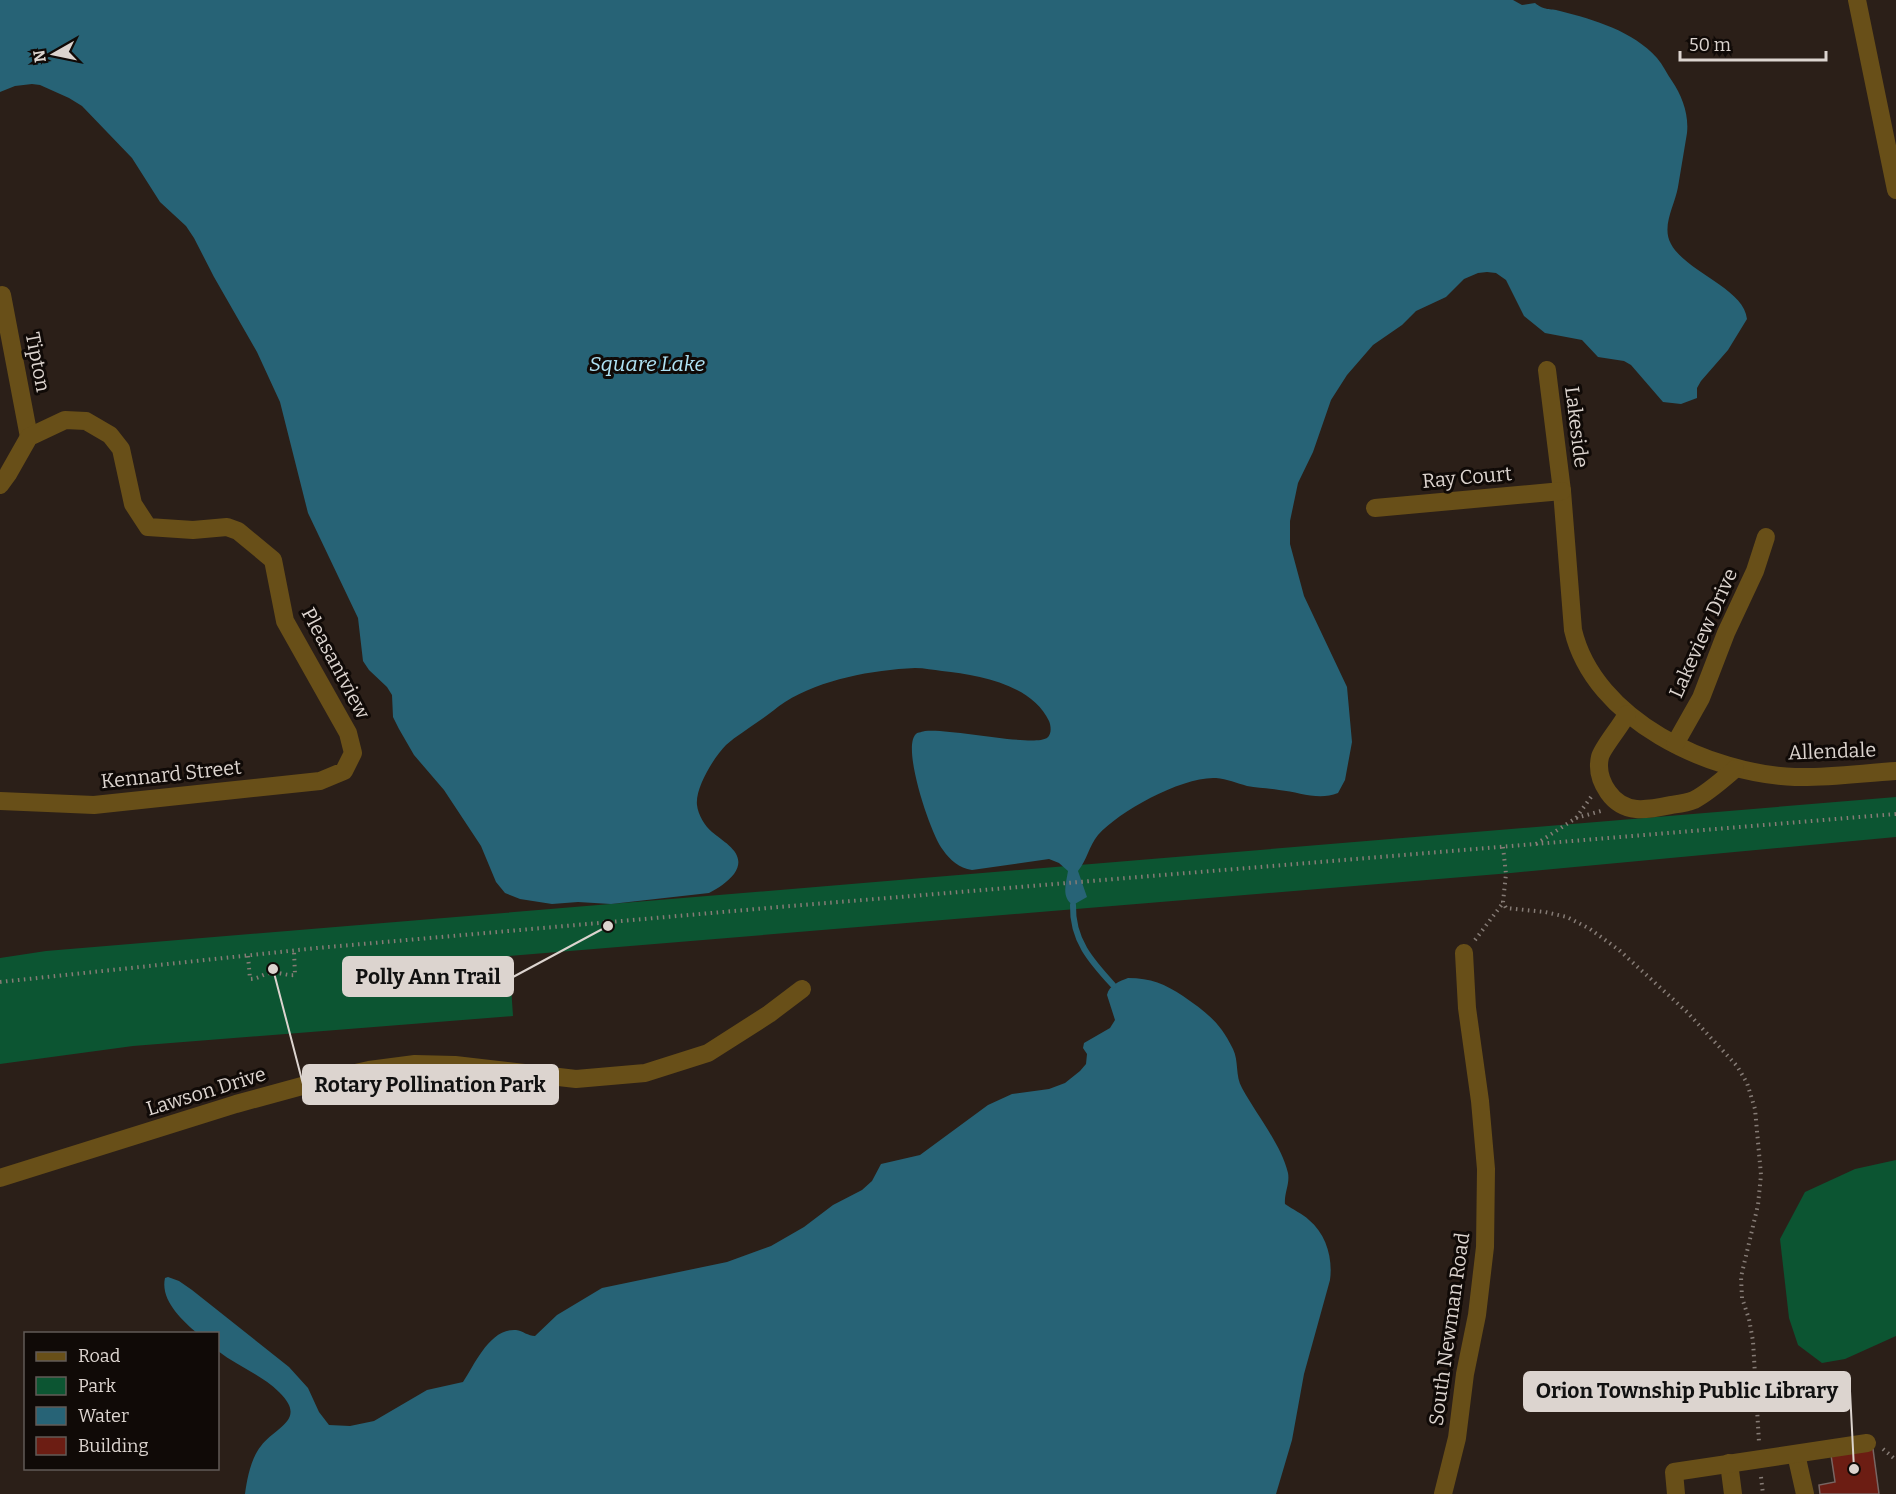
<svg xmlns="http://www.w3.org/2000/svg" width="1896" height="1494" font-family="Bitter,serif">
<style>
.green{fill:#0c5532}
.water{fill:#276376}
.lines{fill:none;stroke-linecap:round;stroke-linejoin:round}
.stream{stroke:#276376;stroke-width:6}
.building{fill:#6c1d13;stroke:#786663;stroke-width:1.5}
.path{stroke:#867c76;stroke-width:4;stroke-dasharray:1.5 4.5;stroke-linecap:butt}
.minor{stroke:#684f18;stroke-width:18}
.labels{text-anchor:middle;stroke-width:6;stroke-linejoin:round;paint-order:stroke}
.street-label{font-size:20px;fill:#dcd4cf;stroke:#100a07}
.water-label{font-size:21px;font-style:italic;fill:#afe2f4;stroke:#100a07}
.leader{fill:none;stroke:#dcd4cf;stroke-width:2}
.callout-dot{fill:#dcd4cf;stroke:#100a07;stroke-width:2}
.callout{fill:#dcd4cf;stroke:#dcd4cf;stroke-width:2}
.callout-label{font-size:21px;text-anchor:middle;font-weight:bold;fill:#111}
</style>
<rect width="100%" height="100%" fill="#2b1f18"/>
<!-- green -->
<g class="green">
<polygon points="1896,797 1896,837 1511,873 509,956 513,1016 133,1046 0,1064 0,958 46,951"/>
<polygon points="1896,1160 1896,1336 1845,1359 1822,1363 1798,1345 1789,1318 1780,1239 1805,1192 1855,1169"/>
</g>
<!-- water -->
<g class="water">
<path d="M0,0H1513L1522,5L1535,3C1545,11 1549,8 1560,11C1595,20 1633,31 1657,58C1663,65 1667,74 1672,81C1682,96 1689,114 1687,133C1684,151 1681,169 1678,187C1675,205 1661,226 1671,244C1686,272 1744,288 1747,319L1728,350L1701,381L1697,388V398L1681,404L1663,402L1631,365L1624,361L1598,357L1582,340L1545,333L1524,316L1506,280L1496,273L1487,272L1478,273L1464,279L1446,297L1416,311L1402,325L1373,345L1347,375L1331,400L1313,452L1298,483L1290,521V544L1304,596L1347,687L1352,742L1345,780L1338,793C1318,801 1300,792 1279,790C1269,788 1258,788 1247,786C1237,783 1227,779 1216,778C1183,776 1119,811 1098,835C1089,846 1087,860 1078,871L1087,897L1073,905C1061,897 1066,884 1068,871L1059,863L1049,859L972,870C959,868 950,860 943,850C931,835 901,747 916,734C918,732 923,732 925,731C950,728 1032,747 1047,738C1052,734 1051,726 1049,721C1032,684 978,675 942,671C933,670 925,668 915,668C872,670 822,679 785,702C776,708 768,715 759,721C748,729 736,736 726,745C714,757 695,788 697,805C698,815 705,826 712,832C725,843 748,854 734,874C727,882 719,888 709,893L611,904L578,902L552,904L520,899L505,893L496,882L481,846L444,790L414,755L399,729L393,717L392,695L387,687L369,670L363,661L358,618L308,513L280,402L257,352L214,277L194,238L186,226L160,202L132,158L82,106L69,98L40,85L32,84L15,86L0,92Z"/>
<path d="M1128,978C1151,978 1165,984 1183,996C1206,1012 1220,1022 1233,1049C1239,1061 1235,1076 1242,1088C1256,1114 1281,1144 1288,1173C1290,1184 1284,1193 1285,1204C1293,1210 1302,1213 1309,1220C1326,1234 1333,1258 1330,1280L1304,1374L1292,1440L1276,1494H245C247,1479 251,1458 261,1446C275,1427 308,1420 279,1392C262,1375 237,1366 218,1351V1334L197,1333C182,1320 160,1300 165,1278L168,1277L179,1281L192,1290L289,1367L308,1388L319,1412L329,1425L350,1426L374,1421L427,1390L463,1382C475,1364 490,1328 516,1330C523,1331 528,1336 535,1336L557,1315L602,1288L727,1262L771,1246L804,1227L833,1205L862,1190L872,1181L881,1164L920,1155L988,1105L1012,1094L1049,1089L1065,1083L1080,1071L1086,1064L1087,1054L1083,1048L1084,1043L1110,1028L1115,1020L1107,995C1109,985 1120,981 1128,978Z"/>
</g>
<g class="lines">
<!-- stream -->
<path class="stream" d="M1073,905C1072,940 1091,961 1113,985"/>
</g>
<!-- building -->
<polygon class="building" points="1873,1449 1879,1494 1820,1494 1819,1485 1835,1482 1831,1455"/>
<g class="lines">
<!-- path -->
<g class="path">
<polyline points="1576,818 1601,811"/>
<polyline points="1536,844 1576,818 1591,797"/>
<polyline points="1503,847 1506,874 1503,902 1506,908 1545,912 1567,917 1590,929 1619,950 1687,1012 1737,1066 1747,1083 1755,1109 1761,1175 1758,1205 1741,1277 1742,1298 1749,1319 1753,1341 1759,1442"/>
<polyline points="1475,940 1503,903"/>
<path d="M248,956L250,979C258,979 263,974 270,973C278,971 286,976 295,975L294,951"/>
<polyline points="0,982 317,948 779,907 1896,814"/>
<polyline points="1883,1449 1896,1460"/>
<polyline points="1761,1477 1763,1494"/>
</g>
<!-- minor -->
<g class="minor">
<polyline points="1857,0 1896,190"/>
<polyline points="2,295 29,437"/>
<path d="M1547,370L1562,491L1573,630C1594,720 1710,774 1795,777C1828,778 1863,773 1896,771"/>
<polyline points="0,485 8,474 29,437 65,420 86,421 110,435 121,449 133,504 148,527 193,530 227,527 238,531 273,560 285,621 348,733 353,753 344,771 320,781 94,805 0,801"/>
<polyline points="1375,508 1562,491"/>
<path d="M1627,714C1621,726 1602,748 1600,757C1597,770 1601,782 1608,792C1624,815 1647,810 1671,805C1678,804 1687,803 1694,800C1709,792 1722,780 1735,769"/>
<polyline points="1675,744 1701,698 1726,633 1755,571 1766,537"/>
<polyline points="0,1178 236,1104 324,1080 369,1070 415,1064 455,1065 576,1079 645,1073 708,1053 769,1014 802,989"/>
<polyline points="1796,1454 1805,1494"/>
<polyline points="1729,1463 1733,1494"/>
<polyline points="1443,1494 1457,1438 1465,1374 1477,1315 1485,1247 1486,1169 1480,1101 1467,1008 1464,953"/>
<polyline points="1676,1494 1674,1472 1867,1443"/>
</g>
</g>
<g class="labels">
<!-- street labels -->
<g class="street-label">
<text transform="translate(38 362) rotate(79)" y="7">Tipton</text>
<text transform="translate(1577 427) rotate(83)" y="7">Lakeside</text>
<text transform="translate(1467 477) rotate(-5)" y="7">Ray Court</text>
<text transform="translate(1703 633) rotate(-66)" y="7">Lakeview Drive</text>
<text transform="translate(336 663) rotate(62)" y="7">Pleasantview</text>
<text transform="translate(1832 751) rotate(-2)" y="7">Allendale</text>
<text transform="translate(171 774) rotate(-6)" y="7">Kennard Street</text>
<text transform="translate(206 1091) rotate(-17)" y="7">Lawson Drive</text>
<text transform="translate(1449 1329) rotate(-82)" y="7">South Newman Road</text>
</g>
<!-- water labels -->
<g class="water-label">
<text x="647" y="371">Square Lake</text>
</g>
</g>
<!-- callouts -->
<path class="leader" d="M608 926L513 977M273 969L303 1084M1854 1469L1850 1391"/>
<g class="callout-dot">
<circle cx="608" cy="926" r="6"/>
<circle cx="273" cy="969" r="6"/>
<circle cx="1854" cy="1469" r="6"/>
</g>
<g class="callout">
<rect x="343" y="957" width="170" height="39" rx="6"/>
<rect x="303" y="1065" width="255" height="39" rx="6"/>
<rect x="1524" y="1372" width="326" height="39" rx="6"/>
</g>
<g class="callout-label">
<text x="428" y="984">Polly Ann Trail</text>
<text x="430" y="1092">Rotary Pollination Park</text>
<text x="1687" y="1398">Orion Township Public Library</text>
</g>
<!-- legend -->
<rect x="24" y="1332" width="195" height="138" fill="#100a07" stroke="#625b57" stroke-width="1.5"/>
<rect x="36" y="1352" width="30" height="9" fill="#684f18" stroke="#625b57" stroke-width="1.5"/>
<text x="78" y="1362" font-size="18" fill="#dcd4cf">Road</text>
<rect x="36" y="1377" width="30" height="18" fill="#0c5532" stroke="#625b57" stroke-width="1.5"/>
<text x="78" y="1392" font-size="18" fill="#dcd4cf">Park</text>
<rect x="36" y="1407" width="30" height="18" fill="#276376" stroke="#625b57" stroke-width="1.5"/>
<text x="78" y="1422" font-size="18" fill="#dcd4cf">Water</text>
<rect x="36" y="1437" width="30" height="18" fill="#6c1d13" stroke="#625b57" stroke-width="1.5"/>
<text x="78" y="1452" font-size="18" fill="#dcd4cf">Building</text>
<!-- north arrow -->
<g transform="translate(54 54) rotate(261)" stroke="#100a07" stroke-width="4.5" paint-order="stroke">
<path d="M0-4.5L10 22L0 15L-10 22Z" fill="#dcd4cf"/>
<text y="-9" font-size="16" font-weight="bold" text-anchor="middle" fill="#dcd4cf">N</text>
</g>
<!-- scale -->
<path d="M1680 51v9h146v-9" fill="none" stroke="#dcd4cf" stroke-width="3"/>
<text x="1689" y="51" font-size="18" fill="#dcd4cf" stroke="#100a07" stroke-width="4.5" paint-order="stroke">50 m</text>
</svg>
